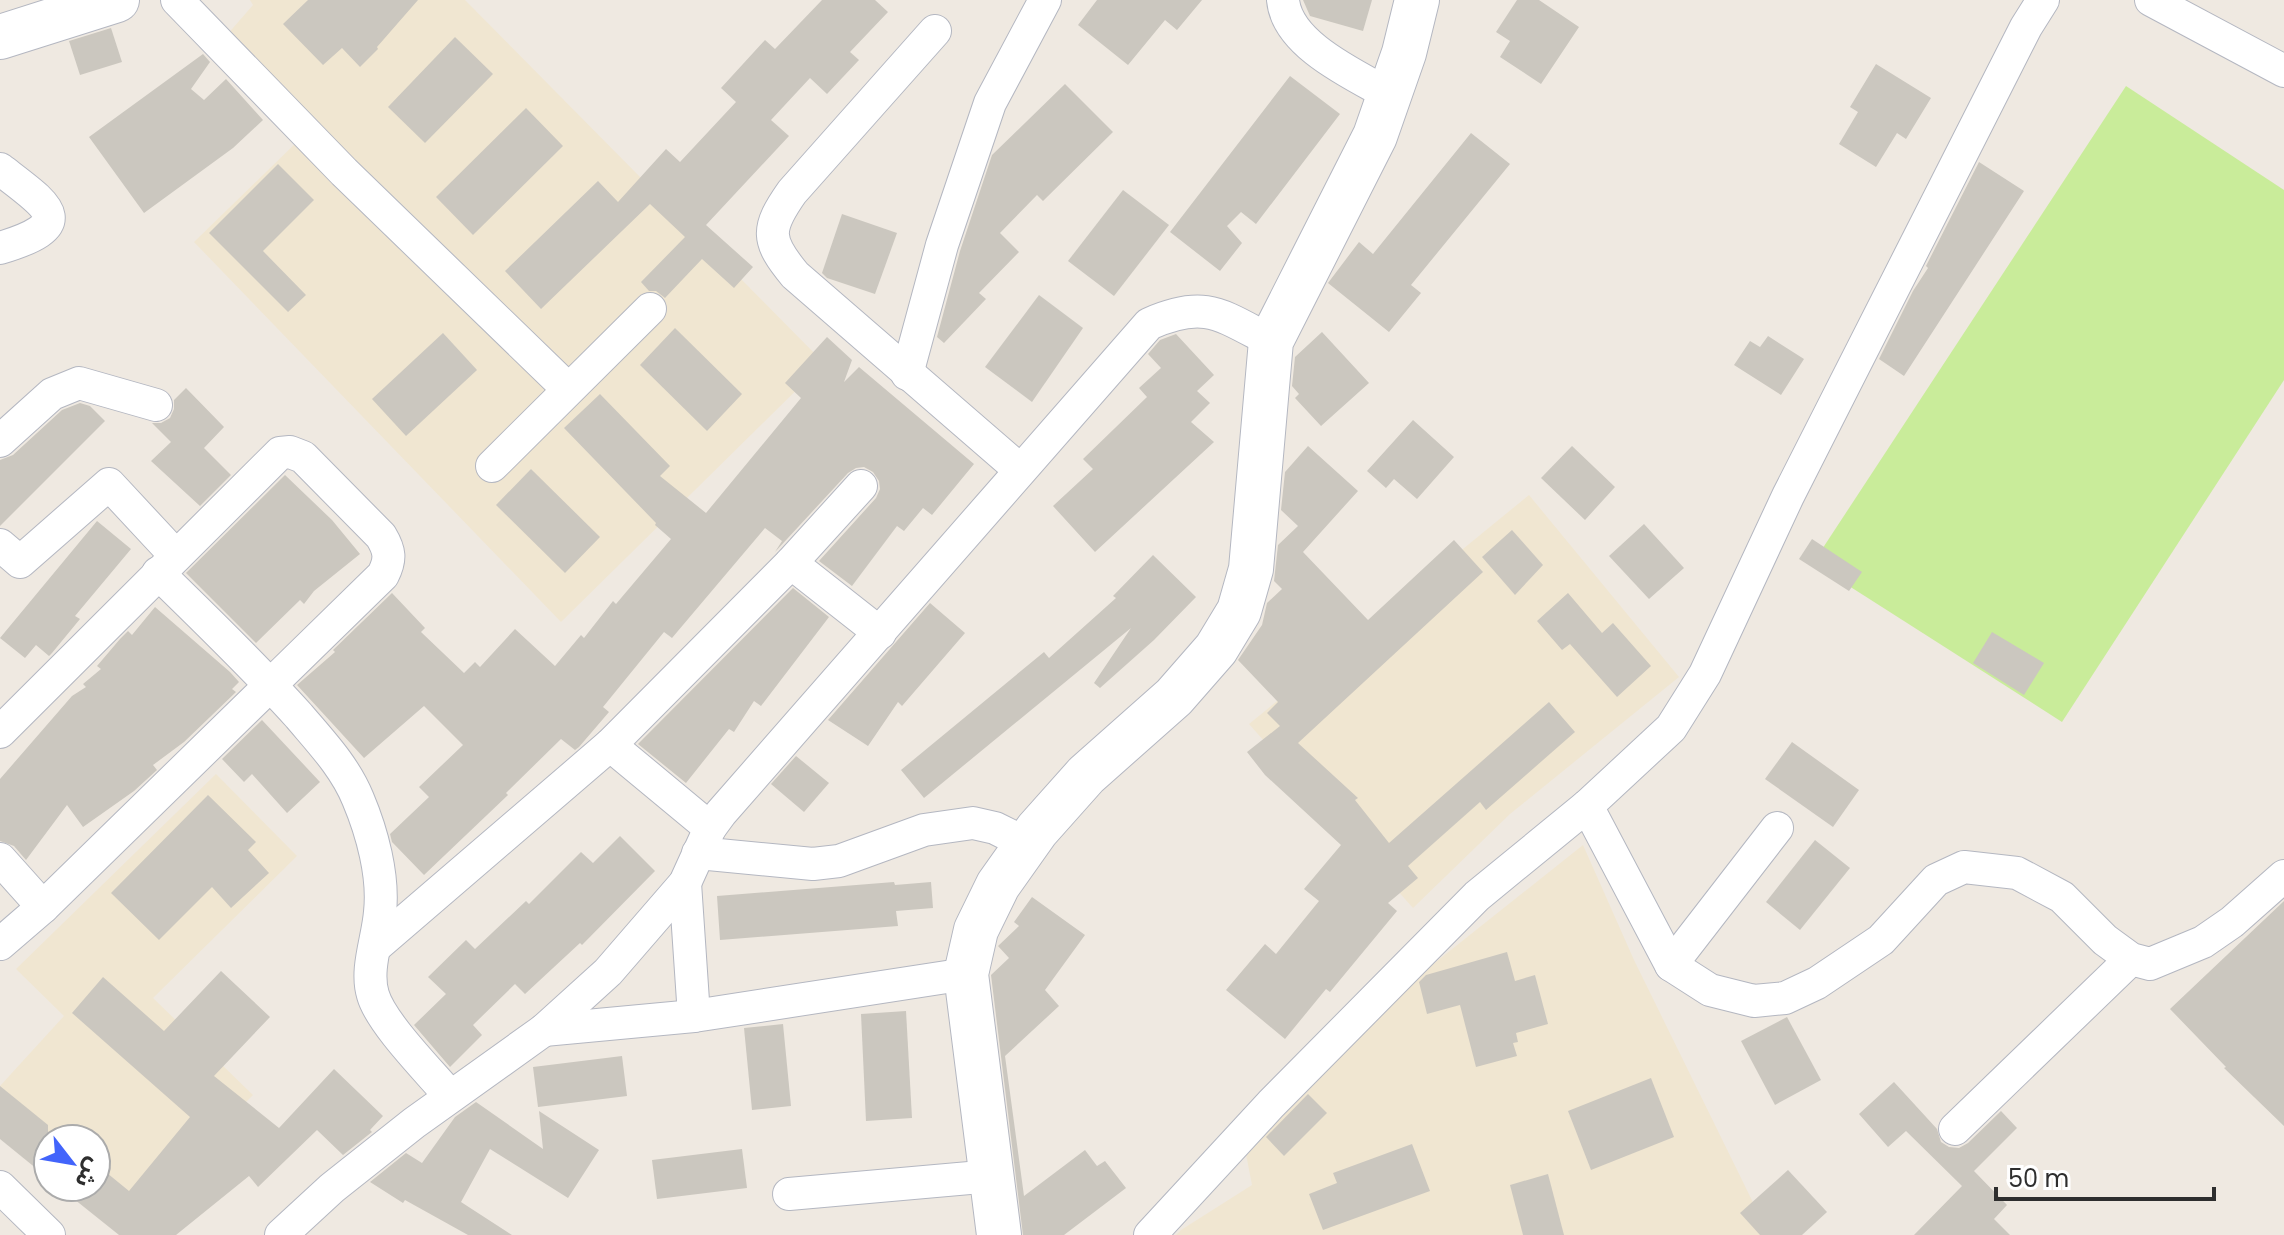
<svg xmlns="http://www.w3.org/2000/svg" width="2284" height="1235" font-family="Poppins,'Noto Sans Arabic',sans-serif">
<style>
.education{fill:#f0e6d1}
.pitch{fill:#c9ec9a}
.building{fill:#cbc7bf}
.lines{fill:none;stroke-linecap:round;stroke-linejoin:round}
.street-casing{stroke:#b4b7c1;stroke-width:34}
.secondary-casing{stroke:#b4b7c1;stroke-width:46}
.street{stroke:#fff;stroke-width:32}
.secondary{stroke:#fff;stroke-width:44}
</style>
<rect width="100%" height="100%" fill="#efe9e1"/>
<!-- education -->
<g class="education">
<polygon points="250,0 465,0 824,363 561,622 194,242 303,136 219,44 253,5"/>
<polygon points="1529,495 1679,677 1510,814 1413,908 1249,724"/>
<polygon points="216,774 297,856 153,998 253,1095 120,1228 96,1187 96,1139 48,1139 0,1117 0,1086 64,1016 16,969"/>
<polygon points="1583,845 1634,960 1769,1235 1176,1235 1181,1230 1252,1185 1245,1149 1417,977"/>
</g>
<!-- pitch -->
<polygon class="pitch" points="2126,86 2284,190 2284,380 2062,722 1813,563"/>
<!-- building -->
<g class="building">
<polygon points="308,0 418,0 377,47 378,49 360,67 342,48 323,65 283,24"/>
<polygon points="822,0 875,0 888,12 850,52 859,60 827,94 810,78 771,120 789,136 706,225 753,267 734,288 702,259 665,298 656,291 649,291 641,282 685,237 650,204 541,309 505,271 598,181 618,202 666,149 680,162 736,102 721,88 765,40 775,49"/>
<polygon points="1097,0 1202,0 1177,30 1165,20 1128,65 1078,25"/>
<polygon points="1303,0 1372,0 1363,31 1310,16"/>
<polygon points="1517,0 1539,0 1579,27 1541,84 1500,57 1510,41 1496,32"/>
<polygon points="111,28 122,62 80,75 69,41"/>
<polygon points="455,37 493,74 425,143 388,107"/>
<polygon points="203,54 210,62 191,89 204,100 226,79 263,120 233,148 144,213 89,137"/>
<polygon points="1876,64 1931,98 1906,139 1897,133 1876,167 1839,144 1858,112 1850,107"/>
<polygon points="1290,76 1340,114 1256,224 1241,212 1227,226 1242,243 1220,271 1170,232"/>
<polygon points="1065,84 1113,132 1043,201 1037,195 1000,233 1019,252 979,293 986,299 944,343 937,337 960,251 992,155"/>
<polygon points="526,108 563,146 473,235 436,197"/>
<polygon points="1471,133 1510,164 1411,285 1421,293 1389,332 1328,283 1359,242 1373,254"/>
<polygon points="1979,162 2024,191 1904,376 1879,359 1913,291 1928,268 1926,266"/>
<polygon points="278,164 314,200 263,251 306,295 288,312 209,233"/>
<polygon points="1123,190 1169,225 1114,296 1068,261"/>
<polygon points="842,214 897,233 875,294 827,278 822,273"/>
<polygon points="1039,295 1083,328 1032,402 985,367"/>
<polygon points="675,328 742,394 707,431 640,365"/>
<polygon points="1322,332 1369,383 1321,426 1295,398 1299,394 1292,386 1295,357"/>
<polygon points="443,333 477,370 406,436 372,399"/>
<polygon points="1176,334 1214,375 1197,391 1210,403 1191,422 1214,442 1095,552 1053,506 1093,469 1083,459 1147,397 1139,388 1161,368 1148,354 1160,340"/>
<polygon points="1768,336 1804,359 1781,395 1734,365 1750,341 1760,347"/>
<polygon points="827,337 852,360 844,382 859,367 974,464 932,515 923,508 904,531 897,526 852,586 819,561 876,498 880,489 879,481 873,472 864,467 856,468 848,473 775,552 782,541 765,528 672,638 664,632 603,707 609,712 579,747 575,750 561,739 506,793 508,795 424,875 392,842 390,834 429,797 419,787 463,745 424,706 364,758 297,685 335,652 333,650 392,593 425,628 421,632 464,673 475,662 480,667 515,629 555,666 581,635 584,638 613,601 616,604 671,539 655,525 656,523 564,428 600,394 670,466 660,476 706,513 801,398 785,383"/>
<polygon points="186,388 224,427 204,448 231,475 200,506 151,461 171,442 152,423 161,423 170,418 174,409 174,400"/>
<polygon points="80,403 90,406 105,421 0,526 0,460 13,455 62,410"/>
<polygon points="1413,420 1454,457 1417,499 1394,479 1386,488 1367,471"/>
<polygon points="1308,446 1358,491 1303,552 1368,620 1454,540 1483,572 1298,743 1358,798 1355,800 1389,843 1549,702 1575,732 1486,810 1480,802 1408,866 1418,878 1388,903 1397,911 1330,992 1326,989 1285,1039 1226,990 1265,944 1276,954 1319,901 1304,889 1341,845 1265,775 1247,752 1280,726 1267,713 1278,702 1238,660 1262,625 1267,603 1282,589 1274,581 1278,545 1298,526 1281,510 1285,472"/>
<polygon points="1572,446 1615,487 1585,520 1541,478"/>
<polygon points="531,469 600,537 565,573 496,505"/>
<polygon points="285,475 332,520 360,554 314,591 304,604 300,600 256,643 186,573"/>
<polygon points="97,521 131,549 75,616 80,619 52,653 49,656 36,645 25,658 0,638"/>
<polygon points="1644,524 1684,568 1649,599 1609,556"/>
<polygon points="1512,530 1543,565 1515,595 1482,557"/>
<polygon points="1812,539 1862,572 1849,591 1799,559"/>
<polygon points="1153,555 1196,597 1154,640 1100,688 1094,683 1131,628 924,798 901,770 1044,652 1049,658 1116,598 1113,596"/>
<polygon points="793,588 829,617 761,706 754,701 734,732 729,729 686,783 638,744"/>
<polygon points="1568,593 1602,633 1613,623 1651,666 1617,697 1570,644 1562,650 1537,621"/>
<polygon points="930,603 965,633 902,706 898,702 868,746 828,720"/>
<polygon points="155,607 230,672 239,682 232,689 236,692 184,742 153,765 157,770 134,791 83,827 67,805 26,860 14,846 0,841 0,779 72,696 86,687 83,684 101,669 97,666 120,639 128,631 132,635"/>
<polygon points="1992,632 2044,663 2024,695 1973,663"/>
<polygon points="262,720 320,782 287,813 252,774 244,782 222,759"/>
<polygon points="1792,742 1859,790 1833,827 1765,779"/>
<polygon points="796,756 829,783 804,812 771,784"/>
<polygon points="208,795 256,842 248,850 269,873 231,908 212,887 159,940 111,893"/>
<polygon points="620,836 655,871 582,945 580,943 525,994 515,984 473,1025 482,1035 450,1067 414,1025 446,994 428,977 466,940 475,949 526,901 529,904 581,852 593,863"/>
<polygon points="1815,840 1850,868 1800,930 1766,902"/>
<polygon points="894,882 895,885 931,882 933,908 896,911 898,926 720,940 717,896"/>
<polygon points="1032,897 1085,935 1045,990 1059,1006 1005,1056 1024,1196 1085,1150 1097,1166 1105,1161 1126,1188 1064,1235 1023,1235 991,975 1009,958 998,946 1019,926 1014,922"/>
<polygon points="2284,901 2284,1126 2224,1068 2226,1067 2170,1009"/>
<polygon points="1507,952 1515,981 1535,975 1548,1024 1516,1033 1518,1042 1513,1043 1517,1056 1476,1067 1460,1005 1427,1014 1419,982 1426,975"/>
<polygon points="221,971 270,1017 214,1076 279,1128 334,1069 383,1116 370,1130 372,1132 343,1155 317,1130 258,1187 249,1176 176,1235 119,1235 59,1187 96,1187 96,1164 129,1191 190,1117 72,1013 103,977 164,1031"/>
<polygon points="906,1011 912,1118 866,1121 861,1014"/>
<polygon points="1787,1017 1821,1080 1775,1105 1741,1041"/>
<polygon points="783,1024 791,1106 752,1110 744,1028"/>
<polygon points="622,1056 627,1096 538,1107 533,1067"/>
<polygon points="1651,1078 1674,1137 1591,1170 1568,1111"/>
<polygon points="1894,1082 1937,1129 1941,1142 1949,1147 1959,1148 1968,1143 2001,1111 2017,1128 1974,1171 2007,1205 1994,1219 2010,1235 1914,1235 1962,1186 1906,1131 1888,1147 1859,1114"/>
<polygon points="0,1086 48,1125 48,1178 0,1139"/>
<polygon points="1308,1094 1327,1113 1284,1156 1266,1137"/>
<polygon points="476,1102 543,1149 539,1111 599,1150 568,1198 490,1149 461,1202 512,1235 468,1235 405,1200 403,1203 370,1182 406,1153 422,1163 455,1117"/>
<polygon points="1412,1144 1430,1191 1323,1230 1309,1194 1337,1183 1333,1173"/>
<polygon points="742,1149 747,1188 657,1199 652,1160"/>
<polygon points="1788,1170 1827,1212 1802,1235 1760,1235 1740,1213"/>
<polygon points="1548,1174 1564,1235 1523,1235 1510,1185"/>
</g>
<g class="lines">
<defs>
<g id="street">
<polyline points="177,0 344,172 568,389"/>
<path d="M1283,0C1287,45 1355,75 1390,95"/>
<polyline points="2151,0 2284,71"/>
<path d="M935,31L792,192C766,229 766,240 795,275L1020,470"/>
<path d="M0,169C48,206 80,224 0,248"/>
<polyline points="907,374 942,245 990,103 1045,0"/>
<polyline points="0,441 52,394 79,383 156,405"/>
<polyline points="492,466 650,309"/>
<polyline points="0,545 20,562 109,484 176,556"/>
<polyline points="791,563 880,633"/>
<path d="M158,573C206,620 254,666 299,716C321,742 345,767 358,799C372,832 384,876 380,912C378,939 365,969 373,995C381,1023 429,1071 450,1096"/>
<path d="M0,732L280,453L290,452L303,457L381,536C390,551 391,559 383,575L43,907L0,944"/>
<polyline points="610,745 710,828"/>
<polyline points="1587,806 1671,965 1710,990 1754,1001 1785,998 1817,983 1881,940 1936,880 1964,867 2017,873 2062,897 2105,940 2131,959 2150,964 2203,942 2232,922 2284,876"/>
<polyline points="698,853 813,864 839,861 924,830 973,823 995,828 1027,844"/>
<polyline points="0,859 43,907"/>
<polyline points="685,883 694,1016"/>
<polyline points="376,946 610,745 791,563 861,486"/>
<polyline points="1671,965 1777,828"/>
<polyline points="544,1030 694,1016 966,974"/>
<polyline points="1955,1129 2131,959"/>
<polyline points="0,1187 49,1235"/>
<polyline points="789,1194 992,1176"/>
<path d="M281,1235L332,1188L414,1123L544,1030L608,972L685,883L710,828L721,813L1149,324C1205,299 1221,315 1271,341"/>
<polyline points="1150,1235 1271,1104 1477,896 1587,806 1671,728 1705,674 1788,496 2026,27 2043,0"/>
</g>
<g id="secondary">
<polyline points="0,37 117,0"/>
<polyline points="999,1235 966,974 976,930 998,885 1037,830 1086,775 1174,697 1216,649 1239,611 1251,569 1271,341 1375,136 1404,53 1417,0"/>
</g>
</defs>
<!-- street casing -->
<use href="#street" class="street-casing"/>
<!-- secondary casing -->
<use href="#secondary" class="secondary-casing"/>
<!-- street -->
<use href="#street" class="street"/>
<!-- secondary -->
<use href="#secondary" class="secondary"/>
</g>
<!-- north arrow -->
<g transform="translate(72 1163) rotate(121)"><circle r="38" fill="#ffffff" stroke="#ababab" stroke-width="2"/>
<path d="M0-6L14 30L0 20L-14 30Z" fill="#4264fb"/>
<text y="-12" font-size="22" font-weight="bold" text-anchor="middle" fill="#2e2e2e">ش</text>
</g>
<!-- scale -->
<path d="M1996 1187v12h218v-12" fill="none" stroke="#2e2e2e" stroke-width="4"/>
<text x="2008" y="1187" font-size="24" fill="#2e2e2e" stroke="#ffffff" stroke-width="6" paint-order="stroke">50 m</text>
</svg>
